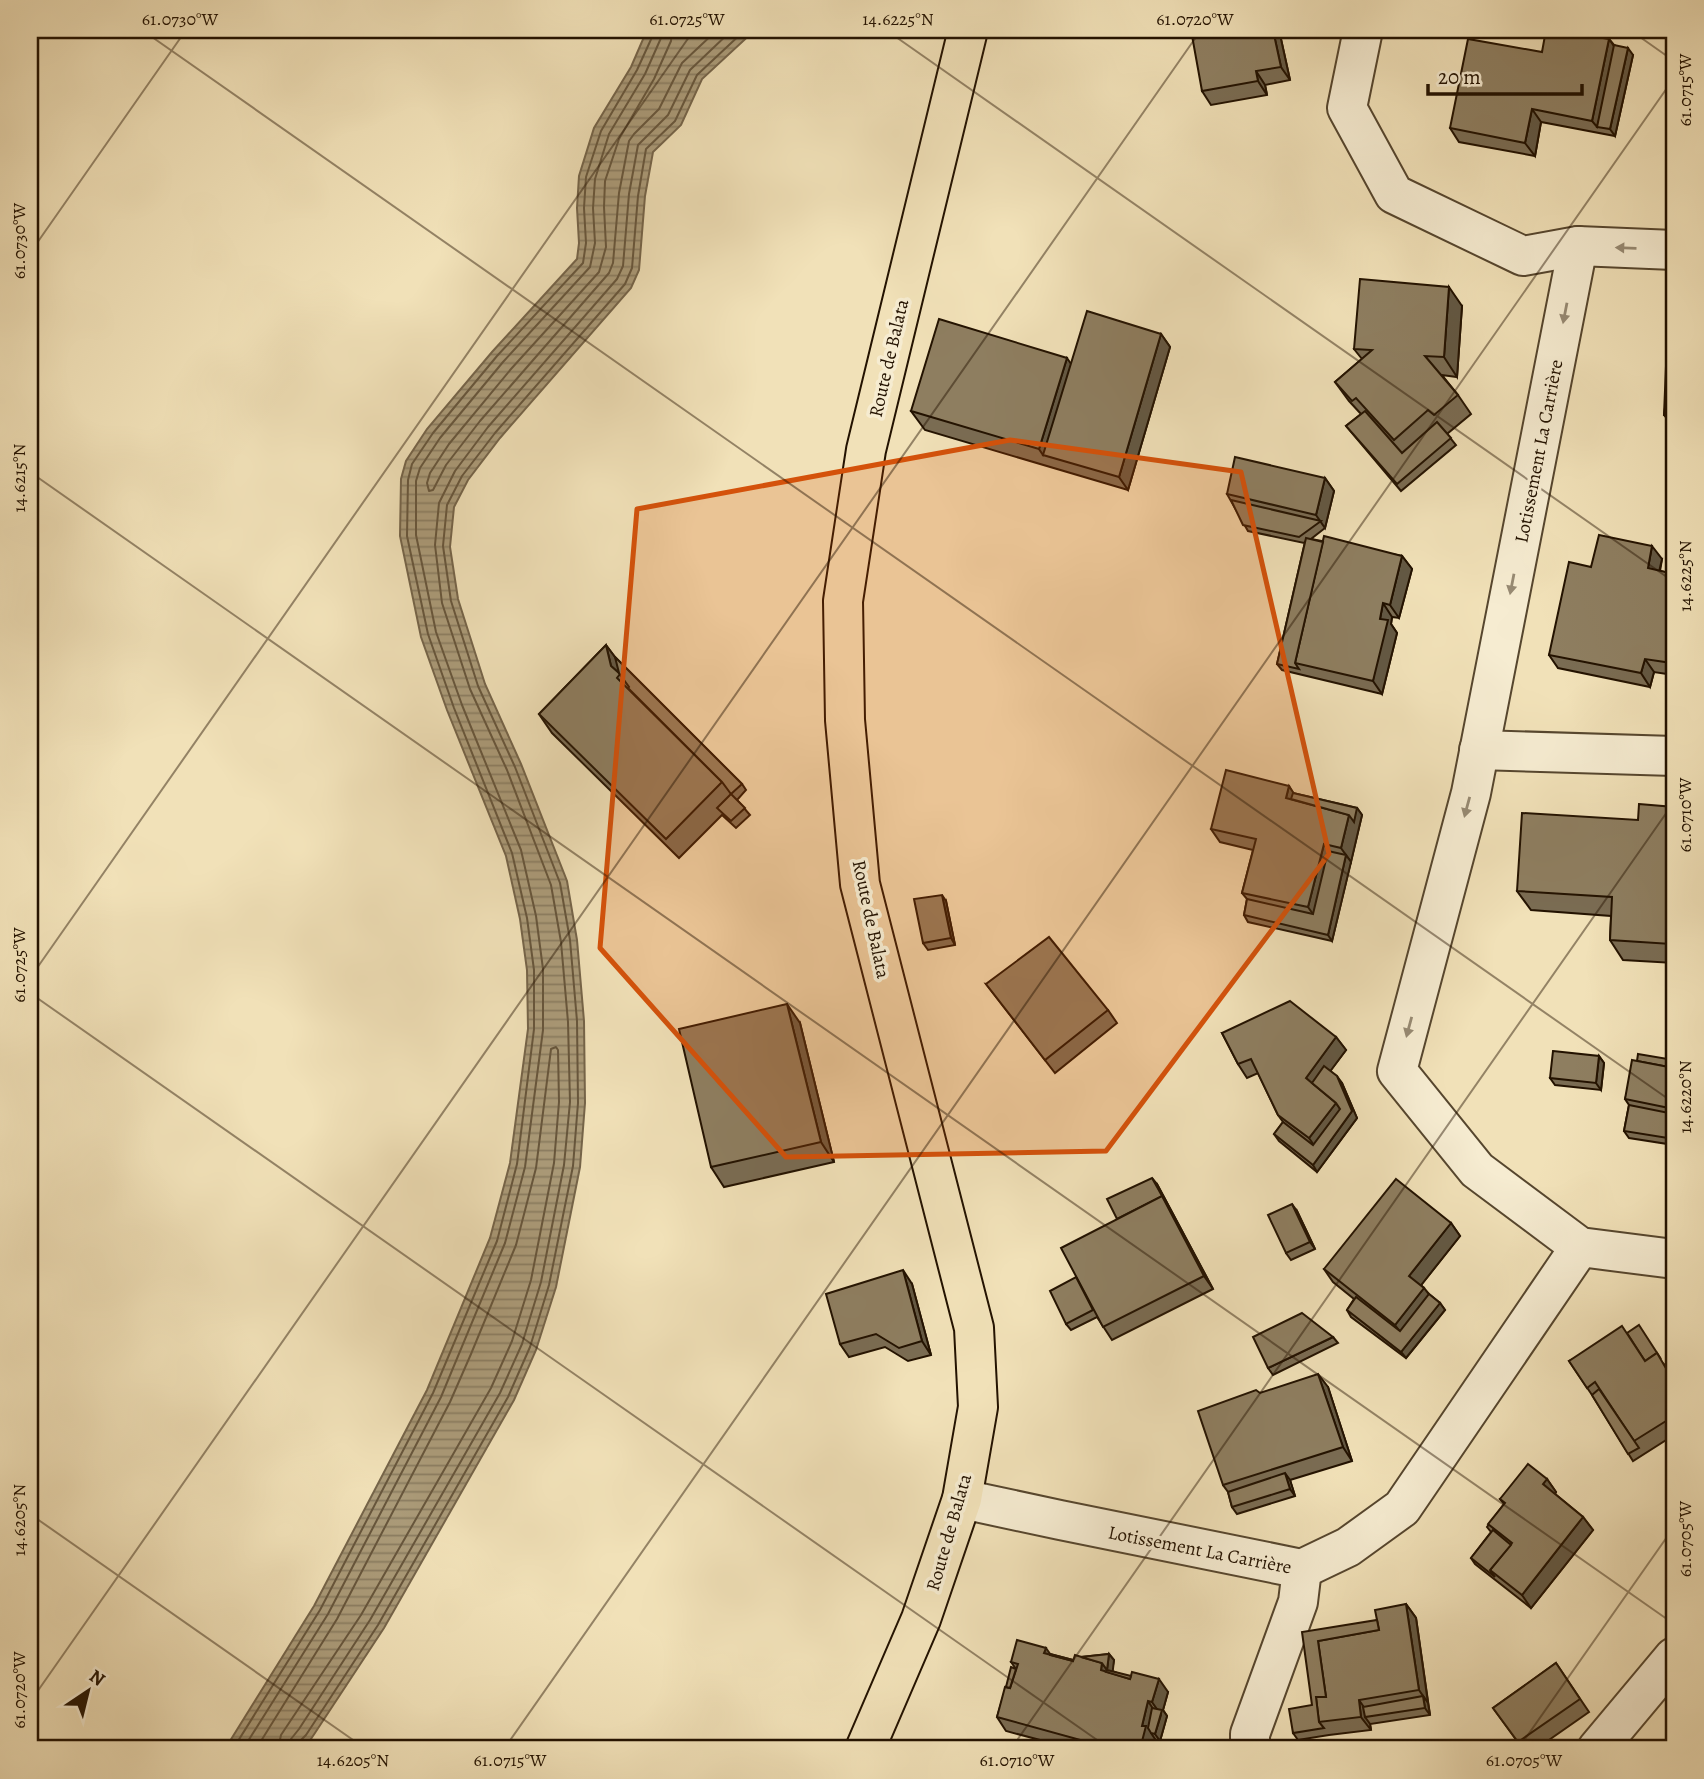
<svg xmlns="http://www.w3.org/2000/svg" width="1704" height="1779" font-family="Alegreya,serif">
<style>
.water{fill:url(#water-rules);stroke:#756449;stroke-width:2}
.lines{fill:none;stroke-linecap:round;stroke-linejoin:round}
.shore{stroke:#67563c;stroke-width:2}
.minor-casing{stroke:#56462e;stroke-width:42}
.major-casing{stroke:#231200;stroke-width:42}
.minor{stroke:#f6ecd1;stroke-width:38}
.major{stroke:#f1e1b8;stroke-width:38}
.wall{fill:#7a6c53;stroke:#231200;stroke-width:2}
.shaded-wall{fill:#635843;stroke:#231200;stroke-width:2}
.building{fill:#8e7e60;stroke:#231200;stroke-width:2}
.oneway{fill:#978a73}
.marked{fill:#d4520b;fill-opacity:0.2;stroke:#d4520b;stroke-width:5;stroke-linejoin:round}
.ticks{fill:none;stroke:#231200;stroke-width:2;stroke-opacity:0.45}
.labels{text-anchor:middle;stroke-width:7;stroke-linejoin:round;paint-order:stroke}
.street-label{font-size:19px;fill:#231200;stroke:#f6ecd1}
.neatline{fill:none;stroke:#231200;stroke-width:2.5}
.ticks-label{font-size:18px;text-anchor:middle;fill:#231200}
</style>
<defs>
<pattern id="water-rules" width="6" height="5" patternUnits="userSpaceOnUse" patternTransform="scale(1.75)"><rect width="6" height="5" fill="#ab9b79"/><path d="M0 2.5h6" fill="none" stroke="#8b7d61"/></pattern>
</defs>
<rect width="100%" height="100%" fill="#f1e1b8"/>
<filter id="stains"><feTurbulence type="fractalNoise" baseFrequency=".00286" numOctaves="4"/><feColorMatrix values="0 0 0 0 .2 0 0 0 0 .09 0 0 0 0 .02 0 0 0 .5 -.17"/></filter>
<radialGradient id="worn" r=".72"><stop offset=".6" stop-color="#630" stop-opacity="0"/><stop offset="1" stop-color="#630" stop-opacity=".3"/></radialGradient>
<!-- water -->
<polygon class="water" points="647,30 755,30 702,79 681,125 653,152 645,196 639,270 631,288 500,438 468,480 454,507 450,547 458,599 485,684 521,764 567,881 577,940 584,1021 585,1103 580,1167 556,1287 536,1350 514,1400 384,1628 311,1739 302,1749 225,1749 314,1606 427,1390 490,1238 510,1163 528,1029 527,970 520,919 506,856 447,710 421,637 400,536 401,479 406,461 427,429 492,352 577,259 579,243 577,208 579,176 594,128 631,67"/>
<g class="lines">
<!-- shore -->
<g class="shore">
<polyline points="672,30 671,41 654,79 619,139 605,181 604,207 606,247 599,272 511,369 449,444 430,473 427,483 429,491 433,490 446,465 480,421 609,273 613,263 619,193 629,141 634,134 659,109 682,63 717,30"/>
<polyline points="233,1749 320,1610 433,1393 497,1241 517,1164 534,1029 534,970 527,918 512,853 454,708 428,634 407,536 408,480 412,464 433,433 497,356 583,263 586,243 584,208 586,177 601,131 637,70 653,35 653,30"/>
<polyline points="243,1749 328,1614 441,1397 505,1243 525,1167 543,1030 543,969 536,916 521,850 462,705 436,632 416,535 416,481 420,468 440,438 503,362 590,267 595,243 593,208 595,179 609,134 645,74 661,38 662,30"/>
<polyline points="256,1749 337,1619 450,1402 471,1354 516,1245 536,1168 551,1049 556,1047 558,1050 559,1102 554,1163 531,1280 512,1341 491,1388 361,1615 281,1735 278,1749"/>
<polyline points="289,1749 291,1739 299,1729 370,1620 500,1393 522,1344 541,1282 564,1165 570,1102 568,1022 561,942 551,885 507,770 470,689 442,603 435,545 439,503 455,471 488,427 617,279 623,266 629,194 638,145 668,115 690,70 732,30"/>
<polyline points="297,1749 298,1743 306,1735 378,1625 508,1397 530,1347 549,1285 573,1166 578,1103 577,1021 570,940 560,883 515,767 478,686 451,601 443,546 447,505 462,476 495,433 625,284 632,268 638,196 646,149 675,121 697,75 745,30"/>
</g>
<defs>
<g id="minor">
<polyline points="1363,30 1347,108 1394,194 1523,256 1578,246 1674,250"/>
<polyline points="1578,246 1471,793 1397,1071 1477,1170 1580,1247 1674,1259"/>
<polyline points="1479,750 1674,756"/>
<polyline points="962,1499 1060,1520 1302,1569 1348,1547 1402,1508 1580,1247"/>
<polyline points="1250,1749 1250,1734 1298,1602 1302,1569"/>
<polyline points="1597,1749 1674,1657"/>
</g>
<polyline id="major" points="865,1749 921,1619 962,1499 978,1407 974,1328 860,884 845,720 843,601 866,450 968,30"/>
</defs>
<!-- minor casing -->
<use href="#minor" class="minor-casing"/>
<!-- major casing -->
<use href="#major" class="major-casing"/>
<!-- minor -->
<use href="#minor" class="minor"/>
<!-- major -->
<use href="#major" class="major"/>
</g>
<!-- wall -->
<g class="wall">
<polygon points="1279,30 1290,80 1265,85 1267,95 1211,105 1202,91"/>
<polygon points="1609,39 1614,45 1633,55 1615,136 1541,122 1535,156 1459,142 1450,128 1542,52"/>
<polygon points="1462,306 1457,377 1442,375 1458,395 1471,414 1447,434 1456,445 1401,491 1346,426 1361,414 1349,401 1335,382 1362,359 1354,349"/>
<polygon points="1161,334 1170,347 1128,490 925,430 911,411 1071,364"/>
<polygon points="1674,342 1674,442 1673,442 1668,435 1669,421 1664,415"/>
<polygon points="1325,478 1334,491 1325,528 1311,539 1402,556 1412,569 1399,618 1392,617 1391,624 1397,633 1382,694 1282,670 1277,664 1305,542 1304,543 1248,531 1227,494"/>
<polygon points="1662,559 1660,571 1674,574 1674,675 1654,672 1650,687 1558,668 1549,655 1591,567"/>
<polygon points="606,645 615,657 742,784 746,790 737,800 750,815 736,828 722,815 679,858 552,733 539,714"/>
<polygon points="1289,786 1293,793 1357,808 1362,815 1332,941 1248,922 1244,915 1247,899 1242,893 1253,850 1220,842 1211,829"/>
<polygon points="1674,807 1674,963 1623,960 1610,940 1611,916 1531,910 1517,891 1638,820"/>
<polygon points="946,901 955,945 928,950 923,943"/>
<polygon points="986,984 1108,1010 1117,1023 1055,1073"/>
<polygon points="800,1023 834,1162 724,1187 711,1167"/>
<polygon points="1222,1033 1336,1037 1346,1050 1330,1071 1342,1083 1357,1118 1317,1172 1279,1141 1274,1134 1283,1122 1278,1115 1258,1073 1247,1078 1238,1064"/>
<polygon points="1599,1056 1604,1063 1601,1090 1555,1085 1550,1078"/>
<polygon points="1674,1060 1674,1145 1629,1138 1624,1131 1629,1105 1625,1099 1637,1061"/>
<polygon points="1157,1184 1213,1289 1112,1340 1097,1317 1071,1330 1066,1324 1076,1277 1117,1219"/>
<polygon points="1297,1211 1315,1249 1291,1260 1286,1253"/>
<polygon points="1451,1223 1460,1236 1421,1285 1429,1294 1440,1303 1445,1310 1406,1358 1351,1317 1347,1310 1354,1299 1333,1282 1324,1269"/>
<polygon points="912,1284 931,1355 908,1361 885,1347 849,1357 840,1344"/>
<polygon points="1627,1333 1666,1366 1674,1379 1674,1435 1633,1461 1592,1395 1569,1361"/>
<polygon points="1333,1337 1338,1343 1273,1375 1268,1368"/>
<polygon points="1328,1387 1352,1461 1290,1480 1295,1496 1237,1514 1232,1507 1228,1492 1223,1485 1260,1393"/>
<polygon points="1547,1479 1556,1492 1555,1494 1583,1517 1593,1530 1531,1608 1475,1564 1471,1558 1491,1532 1487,1527 1504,1504 1500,1499"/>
<polygon points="1406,1604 1416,1618 1430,1715 1370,1724 1371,1730 1329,1735 1298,1740 1293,1733 1312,1705 1377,1620"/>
<polygon points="1050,1654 1073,1660 1081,1657 1109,1654 1114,1660 1112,1671 1168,1692 1163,1710 1167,1716 1160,1741 1155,1740 1153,1749 1074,1749 1006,1731 997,1717 1006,1687 1016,1669 1011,1662"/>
<polygon points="1556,1663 1589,1712 1536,1749 1523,1749 1493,1708"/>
</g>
<!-- shaded-wall -->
<g class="shaded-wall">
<polygon points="1273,30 1279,30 1290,80 1281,67"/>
<polygon points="1609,39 1618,52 1597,127 1592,121"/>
<polygon points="1628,48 1633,55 1615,136 1610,129"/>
<polygon points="1256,71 1265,85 1267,95 1258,81"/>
<polygon points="1532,109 1541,122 1535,156 1525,143"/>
<polygon points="1449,287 1462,306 1457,377 1444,357"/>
<polygon points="1161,334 1170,347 1128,490 1119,477"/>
<polygon points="1067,358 1080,377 1043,455 1039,449"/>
<polygon points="1325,478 1334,491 1325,528 1316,515"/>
<polygon points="1652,546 1662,559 1657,581 1648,568"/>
<polygon points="1402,556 1412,569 1399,618 1390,605"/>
<polygon points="1383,603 1392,617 1391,624 1397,633 1382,694 1373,681 1380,619"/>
<polygon points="606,645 620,664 620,674 611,666"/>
<polygon points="1645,659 1654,672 1650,687 1641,673"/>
<polygon points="1289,786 1298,800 1296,806 1286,798"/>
<polygon points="1357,808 1362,815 1351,862 1341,848 1349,815"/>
<polygon points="1324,844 1333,858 1318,921 1308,907"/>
<polygon points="1346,855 1351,862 1332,941 1328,935"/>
<polygon points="1674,882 1674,950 1671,944"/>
<polygon points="942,895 946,901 955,945 951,938"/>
<polygon points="787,1004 800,1023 834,1162 821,1142"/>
<polygon points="1336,1037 1346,1050 1317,1089 1306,1078"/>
<polygon points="1599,1056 1604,1063 1601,1090 1596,1083"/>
<polygon points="1337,1076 1342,1083 1357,1118 1317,1172 1313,1165 1352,1111"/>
<polygon points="1336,1103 1345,1116 1318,1151 1309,1138"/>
<polygon points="1152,1178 1157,1184 1213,1289 1204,1276"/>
<polygon points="1292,1204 1297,1211 1315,1249 1310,1242"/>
<polygon points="1451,1223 1460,1236 1418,1289 1409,1276"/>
<polygon points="903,1270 912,1284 931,1355 922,1341"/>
<polygon points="1424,1288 1434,1301 1405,1338 1395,1325"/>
<polygon points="1440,1303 1445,1310 1406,1358 1401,1352"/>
<polygon points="1318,1374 1328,1387 1352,1461 1343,1447"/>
<polygon points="1285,1473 1290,1480 1295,1496 1290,1489"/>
<polygon points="1547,1479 1556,1492 1552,1498 1543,1484"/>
<polygon points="1583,1517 1593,1530 1531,1608 1522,1595"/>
<polygon points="1406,1604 1416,1618 1428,1703 1419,1690"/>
<polygon points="1046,1648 1055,1661 1044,1653"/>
<polygon points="1109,1654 1114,1660 1112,1677 1107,1670"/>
<polygon points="1102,1663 1112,1677 1101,1670"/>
<polygon points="1159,1679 1168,1692 1163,1710 1167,1716 1160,1741 1155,1734 1161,1715 1152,1702"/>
<polygon points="1423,1696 1428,1703 1430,1715 1425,1708"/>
<polygon points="1359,1700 1368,1713 1365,1717 1370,1724 1371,1730 1361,1717"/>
<polygon points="1148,1701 1157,1715 1151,1733 1155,1739 1152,1749 1140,1749 1142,1726"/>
</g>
<!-- building -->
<g class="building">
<polygon points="1191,30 1273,30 1281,67 1256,71 1258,81 1202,91"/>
<polygon points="1546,30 1555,30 1609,39 1592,121 1532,109 1525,143 1450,128 1468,39 1542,52"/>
<polygon points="1614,45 1628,48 1610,129 1597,127"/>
<polygon points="1360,279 1449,287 1444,357 1425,356 1458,395 1434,415 1428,410 1394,440 1356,398 1352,401 1335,382 1372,350 1354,349"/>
<polygon points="1087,311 1161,334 1119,477 1043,455"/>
<polygon points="939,319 1067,358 1039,449 911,411"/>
<polygon points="1667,342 1674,342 1674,415 1664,415"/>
<polygon points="1365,411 1402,453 1437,422 1451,438 1397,484 1346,426"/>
<polygon points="1669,421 1674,422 1674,436 1668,435"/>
<polygon points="1235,457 1325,478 1316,515 1227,494"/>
<polygon points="1231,500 1321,521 1299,537 1243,525"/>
<polygon points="1599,535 1652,546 1648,568 1674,574 1674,654 1672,663 1645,659 1641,673 1549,655 1569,562 1591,567"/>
<polygon points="1324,536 1402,556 1390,605 1383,603 1380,619 1388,620 1373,681 1295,663"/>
<polygon points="1306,538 1323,542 1295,663 1299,669 1277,664"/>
<polygon points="606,645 611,666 620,674 617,678 722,782 666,839 539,714"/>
<polygon points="615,657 742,784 731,794 722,782 628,688 629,687 619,673"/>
<polygon points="1226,770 1289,786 1286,798 1349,815 1341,848 1324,844 1308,907 1242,893 1256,839 1211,829"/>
<polygon points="1293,793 1357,808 1354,822 1349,815 1291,799"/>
<polygon points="731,794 745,808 731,821 717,808"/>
<polygon points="1639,804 1674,807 1674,882 1671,944 1610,940 1612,897 1517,891 1522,813 1638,820"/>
<polygon points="1328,851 1346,855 1328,935 1244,915 1247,899 1313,914"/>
<polygon points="942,895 951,938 923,943 914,899"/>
<polygon points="1049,937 1108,1010 1045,1060 986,984"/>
<polygon points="1290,1001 1336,1037 1306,1078 1336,1103 1309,1138 1278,1115 1251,1059 1238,1064 1222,1033"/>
<polygon points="787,1004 821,1142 711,1167 679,1029"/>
<polygon points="1553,1051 1599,1056 1596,1083 1550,1078"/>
<polygon points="1638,1054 1674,1060 1674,1068 1637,1061"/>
<polygon points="1632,1060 1674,1068 1674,1109 1625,1099"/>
<polygon points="1324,1066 1337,1076 1352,1111 1313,1165 1274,1134 1283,1122 1313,1145 1340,1109 1336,1103 1312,1083"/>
<polygon points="1629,1105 1674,1114 1671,1133 1674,1139 1624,1131"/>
<polygon points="1674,1110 1674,1134 1671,1133"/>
<polygon points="1152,1178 1166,1203 1162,1196 1117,1219 1107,1199"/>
<polygon points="1396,1179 1451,1223 1409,1276 1424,1288 1395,1325 1324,1269"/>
<polygon points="1162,1196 1204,1276 1103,1327 1061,1248"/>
<polygon points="1292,1204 1310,1242 1286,1253 1268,1215"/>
<polygon points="903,1270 922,1341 899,1348 876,1334 840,1344 826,1294"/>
<polygon points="1076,1277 1093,1310 1066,1324 1050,1291"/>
<polygon points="1429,1294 1440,1303 1401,1352 1347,1310 1356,1297 1400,1331"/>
<polygon points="1302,1313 1333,1337 1268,1368 1253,1337"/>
<polygon points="1639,1325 1661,1359 1657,1353 1645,1361 1627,1333"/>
<polygon points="1622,1326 1645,1361 1657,1353 1674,1382 1674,1416 1634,1441 1595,1382 1587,1388 1569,1361"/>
<polygon points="1318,1374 1343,1447 1223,1485 1198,1411 1256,1390 1260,1393"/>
<polygon points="1599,1389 1639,1448 1628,1454 1592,1395"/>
<polygon points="1528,1464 1547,1479 1543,1484 1583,1517 1522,1595 1490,1570 1512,1543 1488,1524 1505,1503 1500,1499"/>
<polygon points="1285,1473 1290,1489 1232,1507 1228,1492"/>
<polygon points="1493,1530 1511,1545 1490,1570 1495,1577 1471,1558"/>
<polygon points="1406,1604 1419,1690 1359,1700 1361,1717 1319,1722 1316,1697 1326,1697 1318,1641 1379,1630 1375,1610"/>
<polygon points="1377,1620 1379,1630 1318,1641 1326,1697 1316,1697 1319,1722 1324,1728 1293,1733 1289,1709 1312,1705 1302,1632"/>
<polygon points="1017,1640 1046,1648 1044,1653 1073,1661 1075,1655 1102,1663 1101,1670 1130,1679 1132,1672 1159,1679 1152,1702 1148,1701 1142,1726 1146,1726 1140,1749 1113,1749 997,1717 1005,1687 1010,1688 1018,1664 1011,1662"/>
<polygon points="1050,1654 1073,1660 1073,1661 1050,1655"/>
<polygon points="1109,1654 1107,1670 1102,1663 1081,1657"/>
<polygon points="1556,1663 1580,1699 1518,1742 1493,1708"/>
<polygon points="1011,1667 1016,1669 1010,1688 1006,1687"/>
<polygon points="1107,1670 1131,1676 1130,1679 1106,1672"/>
<polygon points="1423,1696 1425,1708 1365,1717 1363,1707"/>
<polygon points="1152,1708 1162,1710 1155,1734 1151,1733 1148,1728"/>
</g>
<!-- one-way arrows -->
<defs><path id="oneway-solid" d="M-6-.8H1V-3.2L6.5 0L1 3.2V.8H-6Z" transform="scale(1.75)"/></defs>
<g class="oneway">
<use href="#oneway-solid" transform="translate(1626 248) rotate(-178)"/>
<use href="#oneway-solid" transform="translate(1565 313) rotate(101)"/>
<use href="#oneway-solid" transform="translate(1512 584) rotate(101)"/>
<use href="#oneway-solid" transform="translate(1467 807) rotate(105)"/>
<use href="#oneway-solid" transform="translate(1409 1027) rotate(105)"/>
</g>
<!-- marked area -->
<path class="marked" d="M1010,440L1241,472L1329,854L1106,1151L786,1157L600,948L637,509Z"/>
<!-- ticks -->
<path class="ticks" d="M142,30L1674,1103M886,30L1674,582M1630,30L1674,61M30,253L186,30M30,472L1674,1624M30,978L694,30M30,993L1110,1749M30,1514L366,1749M30,1702L1201,30M504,1749L1674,78M1011,1749L1674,802M1518,1749L1674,1527"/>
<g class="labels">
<!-- street labels -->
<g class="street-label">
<text transform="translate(888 358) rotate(-77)" y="7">Route de Balata</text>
<text transform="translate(1538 451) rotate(-79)" y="7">Lotissement La Carrière</text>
<text transform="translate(872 919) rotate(78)" y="7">Route de Balata</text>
<text transform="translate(948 1532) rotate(-74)" y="7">Route de Balata</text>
<text transform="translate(1200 1549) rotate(11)" y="7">Lotissement La Carrière</text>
</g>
</g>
<!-- margin -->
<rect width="1704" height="1779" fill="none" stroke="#f1e1b8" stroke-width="77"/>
<!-- north arrow -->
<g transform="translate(88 1691) rotate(35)" stroke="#f6ecd1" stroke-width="5" paint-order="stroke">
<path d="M0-5L12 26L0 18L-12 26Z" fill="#231200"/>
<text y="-10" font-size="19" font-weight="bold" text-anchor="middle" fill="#231200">N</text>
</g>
<!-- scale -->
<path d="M1428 84v10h154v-10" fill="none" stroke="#231200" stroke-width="3.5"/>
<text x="1438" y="84" font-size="21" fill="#231200" stroke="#f6ecd1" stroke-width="5" paint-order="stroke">20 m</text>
<rect x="38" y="38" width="1628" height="1702" class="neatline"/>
<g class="ticks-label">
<text x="180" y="25">61.0730°W</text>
<text x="687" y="25">61.0725°W</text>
<text x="898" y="25">14.6225°N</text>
<text x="1195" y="25">61.0720°W</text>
<text transform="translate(1685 90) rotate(-90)" y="6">61.0715°W</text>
<text transform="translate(19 241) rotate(-90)" y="6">61.0730°W</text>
<text transform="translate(19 478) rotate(-90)" y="6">14.6215°N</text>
<text transform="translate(1685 576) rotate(-90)" y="6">14.6225°N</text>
<text transform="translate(1685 815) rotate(-90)" y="6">61.0710°W</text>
<text transform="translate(19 965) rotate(-90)" y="6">61.0725°W</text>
<text transform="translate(1685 1097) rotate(-90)" y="6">14.6220°N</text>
<text transform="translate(19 1520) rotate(-90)" y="6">14.6205°N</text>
<text transform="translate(1685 1539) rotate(-90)" y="6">61.0705°W</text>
<text transform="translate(19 1690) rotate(-90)" y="6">61.0720°W</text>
<text x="353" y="1766">14.6205°N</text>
<text x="510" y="1766">61.0715°W</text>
<text x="1017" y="1766">61.0710°W</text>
<text x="1524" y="1766">61.0705°W</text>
</g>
<rect width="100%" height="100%" filter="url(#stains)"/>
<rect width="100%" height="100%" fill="url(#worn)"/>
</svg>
